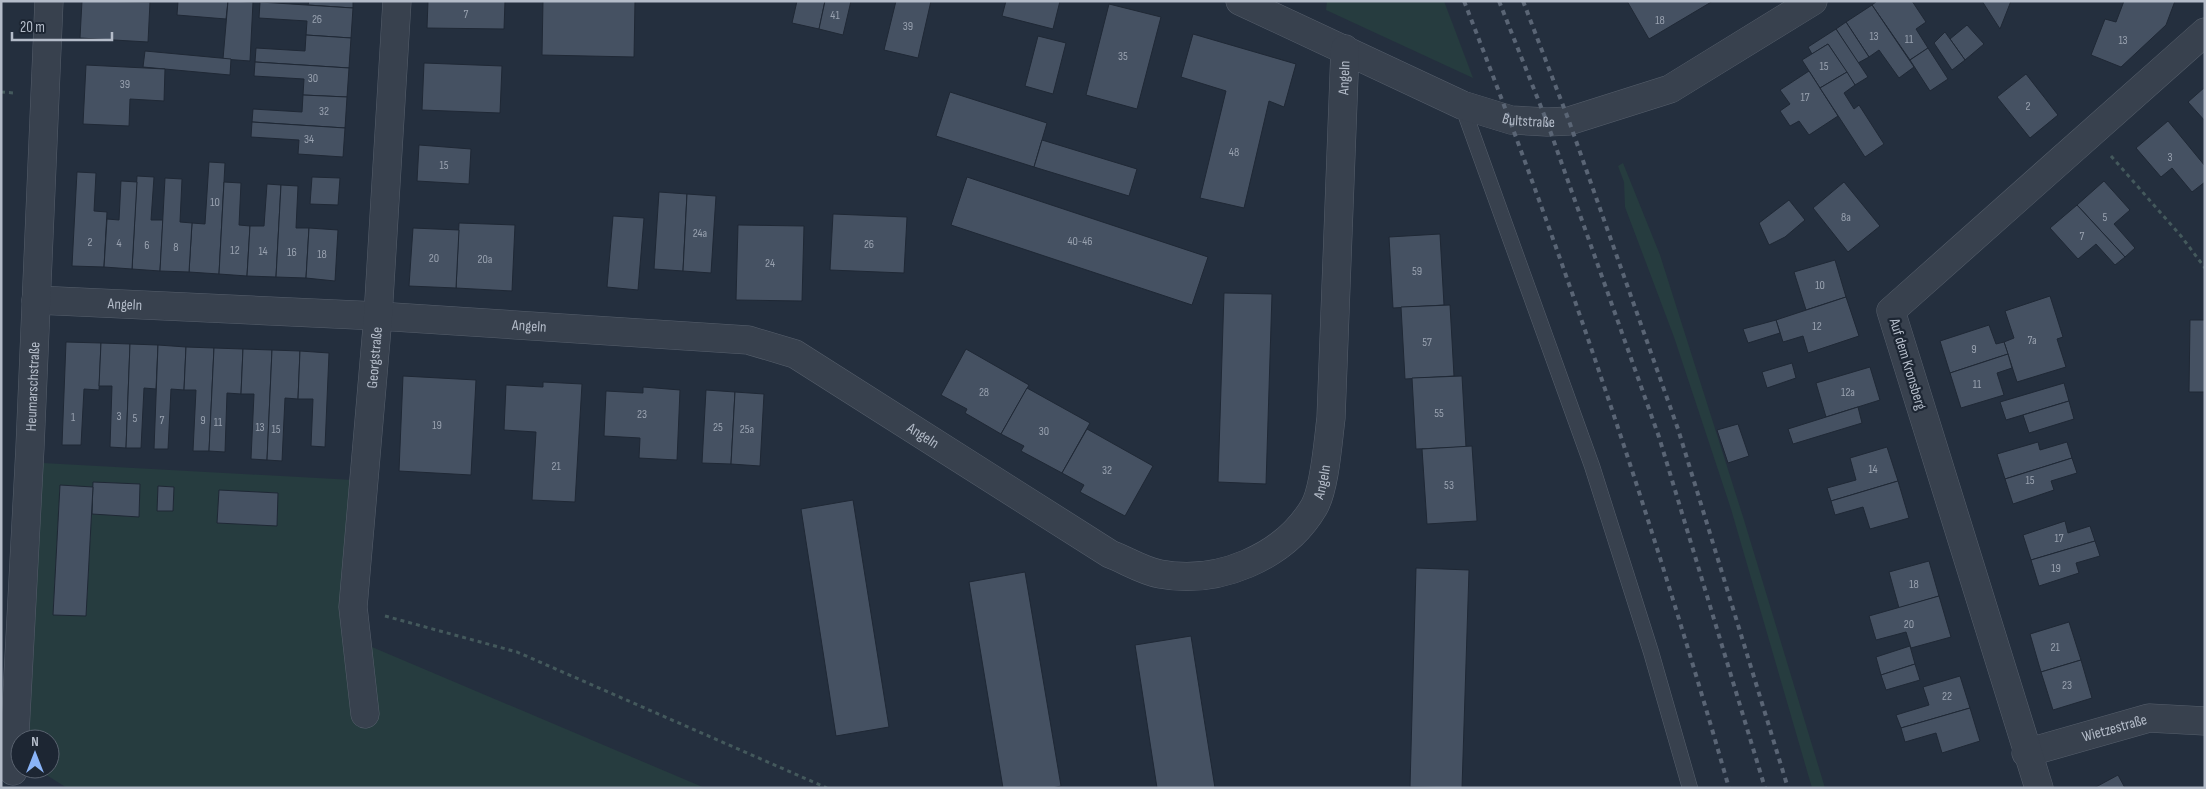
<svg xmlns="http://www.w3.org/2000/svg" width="2206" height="789" font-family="'Sofia Sans Condensed',sans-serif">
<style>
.green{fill:#263c3f}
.building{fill:#455162;stroke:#1f2835}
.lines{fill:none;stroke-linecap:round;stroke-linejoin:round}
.service-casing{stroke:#565f6c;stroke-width:16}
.minor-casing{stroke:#565f6c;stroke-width:29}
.path{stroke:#44595c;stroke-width:3;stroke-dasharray:4 4;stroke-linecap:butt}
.service{stroke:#38414e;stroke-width:15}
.minor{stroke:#38414e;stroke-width:28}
.rail{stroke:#5a6575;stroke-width:4;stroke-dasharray:5 5;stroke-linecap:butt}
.labels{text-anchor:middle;stroke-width:4.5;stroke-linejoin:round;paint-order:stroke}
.number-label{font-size:12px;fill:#98a1af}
.street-label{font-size:15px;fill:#b4bcc9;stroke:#1d2633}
</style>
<rect width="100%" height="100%" fill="#242f3e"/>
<!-- green -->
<g class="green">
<polygon points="1327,1 1444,1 1473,78 1326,10"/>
<polygon points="1623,163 1660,255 1744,520 1825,788 1812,788 1731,509 1674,337 1625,207 1624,182 1618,166"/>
<polygon points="43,463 353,480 346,636 705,788 67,788 37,769 50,769 50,739 29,739"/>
</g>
<!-- building -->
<g class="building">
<polygon points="82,1 150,2 148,42 80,38"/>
<polygon points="178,1 228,1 226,19 177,15"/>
<polygon points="228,1 253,2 250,61 223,59"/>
<polygon points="309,1 353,1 353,8 308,5"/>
<polygon points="428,1 505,1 504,29 427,28"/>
<polygon points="543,1 635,1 634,57 542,55"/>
<polygon points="797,1 825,1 819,29 792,23"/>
<polygon points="825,1 851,1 843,35 819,29"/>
<polygon points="896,1 931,1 918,58 884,50"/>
<polygon points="1006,1 1060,1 1053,29 1002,16"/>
<polygon points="1627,1 1713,1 1649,39"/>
<polygon points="1877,1 1912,1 1926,22 1916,29 1928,48 1910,60 1872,5"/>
<polygon points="1982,1 2011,1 2000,29"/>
<polygon points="2124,1 2175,1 2166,25 2121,67 2091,55 2105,19 2116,22"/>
<polygon points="260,2 353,8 351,38 306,35 307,21 259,18"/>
<polygon points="1109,4 1161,17 1137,109 1086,95"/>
<polygon points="1872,5 1914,67 1899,78 1879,50 1869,57 1846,22"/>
<polygon points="1846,22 1869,57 1858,63 1836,29"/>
<polygon points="1967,25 1984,44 1965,60 1950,39"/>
<polygon points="1836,29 1868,77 1855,85 1828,44 1812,54 1808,47"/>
<polygon points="1945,32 1965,60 1952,70 1934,43"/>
<polygon points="1193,34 1296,64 1284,107 1269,101 1244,208 1200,198 1226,91 1181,77"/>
<polygon points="306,35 351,38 349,68 255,62 256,48 305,51"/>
<polygon points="1038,36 1066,43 1053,94 1025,86"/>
<polygon points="1828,44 1847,72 1820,88 1802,60"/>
<polygon points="1928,48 1948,79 1930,91 1910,60"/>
<polygon points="145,51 231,59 230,75 143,67"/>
<polygon points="255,62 349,68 347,97 303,95 304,79 254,76"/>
<polygon points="424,63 502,66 500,113 422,110"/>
<polygon points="86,65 165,69 164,101 130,99 129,126 83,124"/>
<polygon points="1809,71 1838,116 1809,135 1799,121 1790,126 1780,111 1790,104 1780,90"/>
<polygon points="1847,72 1855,85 1844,93 1854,109 1859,105 1884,144 1865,157 1820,88"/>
<polygon points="2026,74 2058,115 2030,138 1997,97"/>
<polygon points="2205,87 2205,121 2188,102"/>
<polygon points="950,92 1047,123 1034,167 936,136"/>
<polygon points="303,95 347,97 345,128 252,122 253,109 302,112"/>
<polygon points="2168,121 2205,166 2205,182 2192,192 2172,168 2161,177 2136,148"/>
<polygon points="252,122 345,128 343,157 298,154 299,140 251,137"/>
<polygon points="1042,140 1137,169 1129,196 1034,167"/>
<polygon points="419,145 471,149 469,184 417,181"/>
<polygon points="209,162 225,163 219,274 189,272 192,223 205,224"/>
<polygon points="77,172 96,173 94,211 107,212 104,267 72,266"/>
<polygon points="137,176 154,177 151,220 163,220 160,271 132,269"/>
<polygon points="312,177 340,178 338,205 310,204"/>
<polygon points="967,177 1208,257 1192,305 951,225"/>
<polygon points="165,178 182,179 180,222 192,223 189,272 160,271"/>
<polygon points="121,181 137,182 132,269 104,267 107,219 119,220"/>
<polygon points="2104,181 2130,210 2114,224 2135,248 2125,257 2077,205"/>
<polygon points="224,182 241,183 239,225 250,226 247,276 219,274"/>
<polygon points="1844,182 1880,226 1848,252 1813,208"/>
<polygon points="267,184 281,185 276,277 247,276 250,226 264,226"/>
<polygon points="281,185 298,186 296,228 309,228 306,278 276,277"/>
<polygon points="659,192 687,194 683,271 654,269"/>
<polygon points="687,194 716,196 711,273 683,271"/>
<polygon points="1789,200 1805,220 1785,237 1769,245 1759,223"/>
<polygon points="2077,205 2125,257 2115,265 2096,244 2078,259 2050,228"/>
<polygon points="833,214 907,217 904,273 830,270"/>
<polygon points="613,216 644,218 638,290 607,287"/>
<polygon points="459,223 515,225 512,291 456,288"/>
<polygon points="738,225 804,226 802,301 736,300"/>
<polygon points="309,228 338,230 335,281 306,278"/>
<polygon points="413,228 459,230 456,288 409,286"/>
<polygon points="1440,234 1444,305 1393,308 1389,237"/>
<polygon points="1835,260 1846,297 1806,310 1794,272"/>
<polygon points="1224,293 1272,294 1266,484 1218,482"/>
<polygon points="2050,296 2063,337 2057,339 2066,367 2017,382 2004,342 2014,338 2005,311"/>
<polygon points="1846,297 1859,336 1808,353 1803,336 1783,342 1776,320"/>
<polygon points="1450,305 1454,376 1405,379 1401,307"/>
<polygon points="1776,320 1780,333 1748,343 1743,329"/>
<polygon points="2190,320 2205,320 2205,392 2189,392"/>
<polygon points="1989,325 1996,344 2004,342 2008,354 1950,373 1940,341"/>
<polygon points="66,342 101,343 99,390 84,389 81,445 62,445"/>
<polygon points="101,343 130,344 126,448 110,447 112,386 99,386"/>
<polygon points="130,344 158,345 156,389 144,388 141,448 126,448"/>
<polygon points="158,345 186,347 184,390 171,389 168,449 154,449"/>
<polygon points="186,347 214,348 209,451 193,451 196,390 184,390"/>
<polygon points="214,348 243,349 241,394 227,393 225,452 209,451"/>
<polygon points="243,349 272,350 267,460 251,459 254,394 241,394"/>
<polygon points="966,349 1029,385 1001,434 965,413 967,409 941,395"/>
<polygon points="272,350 300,351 298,399 285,398 282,461 267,460"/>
<polygon points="300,351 329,353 325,447 311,446 313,399 298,399"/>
<polygon points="2008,354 2012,368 1997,373 2004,395 1961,408 1950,373"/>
<polygon points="1792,363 1796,378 1767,388 1762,372"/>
<polygon points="1870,367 1880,400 1826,417 1816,383"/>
<polygon points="403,376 476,380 471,475 399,471"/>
<polygon points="1462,376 1466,447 1416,449 1412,378"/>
<polygon points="543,382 582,384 575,502 532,500 536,432 504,430 506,385 543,387"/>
<polygon points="2064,383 2069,401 2006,420 2000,402"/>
<polygon points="643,387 680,390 677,460 639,458 640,438 604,436 606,391 643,393"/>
<polygon points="1027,388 1090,423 1062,473 1021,451 1024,446 1001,434"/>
<polygon points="706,390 735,392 731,464 702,463"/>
<polygon points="735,392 764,394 760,466 731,464"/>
<polygon points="2069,401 2074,419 2029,433 2023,415"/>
<polygon points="1858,407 1862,423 1793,444 1788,429"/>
<polygon points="1738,424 1749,456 1728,463 1717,430"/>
<polygon points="1087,429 1153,466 1125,516 1080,492 1084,485 1062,473"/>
<polygon points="2038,442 2040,450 2067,442 2072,458 2005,479 1997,454"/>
<polygon points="1472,446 1477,521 1427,524 1422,449"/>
<polygon points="1887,447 1898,481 1831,501 1827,488 1856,480 1850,458"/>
<polygon points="2072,458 2077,473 2051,481 2054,490 2013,504 2005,479"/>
<polygon points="1898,481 1909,518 1870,529 1863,507 1835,515 1831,501"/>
<polygon points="93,482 140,484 139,517 92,514"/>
<polygon points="60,485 93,487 86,616 53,615"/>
<polygon points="158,486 174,487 173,511 157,511"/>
<polygon points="219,490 278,493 277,526 217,523"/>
<polygon points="853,500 889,727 836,736 801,509"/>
<polygon points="2065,521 2068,533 2090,526 2095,541 2031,560 2023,535"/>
<polygon points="2095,541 2100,556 2076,563 2079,573 2039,586 2031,560"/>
<polygon points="1929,561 1939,596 1899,608 1889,572"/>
<polygon points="1416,568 1469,570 1462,788 1410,787"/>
<polygon points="1025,572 1061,786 1052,788 1003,788 969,582"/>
<polygon points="1939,596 1951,637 1911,648 1906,632 1876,640 1869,616"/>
<polygon points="2069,622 2081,660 2041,672 2030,634"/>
<polygon points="1191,636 1215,788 1157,788 1135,645"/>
<polygon points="1910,646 1915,664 1881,675 1876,657"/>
<polygon points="2081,660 2092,698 2053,710 2041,672"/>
<polygon points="1915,664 1920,680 1886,690 1881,675"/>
<polygon points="1960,676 1970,708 1901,728 1896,715 1929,705 1923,687"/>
<polygon points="1970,708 1980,741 1942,753 1936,733 1905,742 1901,728"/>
<polygon points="2118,775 2125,788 2094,788"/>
</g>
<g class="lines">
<defs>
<polyline id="service" points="1462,105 1592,466 1651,652 1690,788"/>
<g id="minor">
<path id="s1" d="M1240,1L1462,105L1511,120L1547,122L1569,121L1670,89L1813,1"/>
<path id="s2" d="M36,300L378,316L748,340L795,354L1110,554C1126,560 1143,571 1160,574C1217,585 1284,558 1314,507C1325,488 1328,441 1331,418L1345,49"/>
<path id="s3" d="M365,714L353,607L378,316L397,1"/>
<path id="s4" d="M2026,753L2149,718L2205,721"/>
<path id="s5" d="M13,771L30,447L49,1"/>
<polyline points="2039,788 1891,311 2205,32"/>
</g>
</defs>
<!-- service casing -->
<use href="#service" class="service-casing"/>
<!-- minor casing -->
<use href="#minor" class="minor-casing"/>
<!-- path -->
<g class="path">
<polyline points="1,92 14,93"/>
<polyline points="2111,156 2181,236 2205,268"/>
<polyline points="385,616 517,652 827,788"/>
</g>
<!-- service -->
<use href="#service" class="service"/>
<!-- minor -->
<use href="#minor" class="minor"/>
<!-- rail -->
<g class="rail">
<path d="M1464,1C1565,259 1653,522 1729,788"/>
<polyline points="1499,1 1547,122 1659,437 1765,788"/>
<polyline points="1523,1 1569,121 1678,429 1788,788"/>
</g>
</g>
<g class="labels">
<!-- number labels -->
<g class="number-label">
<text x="466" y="18">7</text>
<text x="835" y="19">41</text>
<text x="317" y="23">26</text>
<text x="1660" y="24">18</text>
<text x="908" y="30">39</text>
<text x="1874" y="40">13</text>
<text x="1909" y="43">11</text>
<text x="2123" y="44">13</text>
<text x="1123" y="60">35</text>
<text x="1824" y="70">15</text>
<text x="313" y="82">30</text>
<text x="125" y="88">39</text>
<text x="1805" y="101">17</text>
<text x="2028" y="110">2</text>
<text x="324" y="115">32</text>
<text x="309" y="143">34</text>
<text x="1234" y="156">48</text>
<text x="2170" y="161">3</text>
<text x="444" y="169">15</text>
<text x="215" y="206">10</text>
<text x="1846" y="221">8a</text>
<text x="2105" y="221">5</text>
<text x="700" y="237">24a</text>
<text x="2082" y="240">7</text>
<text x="1080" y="245">40-46</text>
<text x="90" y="246">2</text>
<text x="119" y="247">4</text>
<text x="869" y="248">26</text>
<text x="147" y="249">6</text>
<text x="176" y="251">8</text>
<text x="235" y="254">12</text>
<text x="263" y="255">14</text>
<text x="292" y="256">16</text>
<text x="322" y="258">18</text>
<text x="434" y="262">20</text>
<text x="485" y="263">20a</text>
<text x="770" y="267">24</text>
<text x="1417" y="275">59</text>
<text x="1820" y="289">10</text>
<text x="1817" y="330">12</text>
<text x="2032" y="344">7a</text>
<text x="1427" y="346">57</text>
<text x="1974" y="353">9</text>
<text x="1977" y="388">11</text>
<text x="984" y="396">28</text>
<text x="1848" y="396">12a</text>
<text x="1439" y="417">55</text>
<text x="642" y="418">23</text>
<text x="119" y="420">3</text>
<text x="73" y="421">1</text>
<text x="135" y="422">5</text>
<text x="162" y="424">7</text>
<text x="203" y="424">9</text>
<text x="218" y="426">11</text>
<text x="437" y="429">19</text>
<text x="260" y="431">13</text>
<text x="718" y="431">25</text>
<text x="276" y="433">15</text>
<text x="747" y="433">25a</text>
<text x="1044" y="435">30</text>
<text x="556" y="470">21</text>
<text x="1873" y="473">14</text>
<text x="1107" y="474">32</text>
<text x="2030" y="484">15</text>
<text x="1449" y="489">53</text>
<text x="2059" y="542">17</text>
<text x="2056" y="572">19</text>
<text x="1914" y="588">18</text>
<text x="1909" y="628">20</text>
<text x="2055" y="651">21</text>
<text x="2067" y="689">23</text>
<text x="1947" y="700">22</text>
</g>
<!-- street labels -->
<g class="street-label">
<text dy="5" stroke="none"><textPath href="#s2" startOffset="1799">Angeln</textPath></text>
<text dy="5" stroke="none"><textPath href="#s1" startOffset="314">Bultstraße</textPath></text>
<text dy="5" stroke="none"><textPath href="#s2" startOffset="89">Angeln</textPath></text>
<text dy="5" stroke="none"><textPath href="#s2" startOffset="494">Angeln</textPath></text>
<text dy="5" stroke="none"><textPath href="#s3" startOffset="358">Georgstraße</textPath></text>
<text transform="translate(1908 364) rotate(73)" y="5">Auf dem Kronsberg</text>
<text dy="5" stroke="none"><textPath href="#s5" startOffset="385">Heumarschstraße</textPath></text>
<text dy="5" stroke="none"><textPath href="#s2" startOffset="914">Angeln</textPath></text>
<text dy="5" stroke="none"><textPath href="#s2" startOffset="1394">Angeln</textPath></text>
<text dy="5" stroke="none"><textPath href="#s4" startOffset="92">Wietzestraße</textPath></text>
</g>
</g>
<!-- border -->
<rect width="2206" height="789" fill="none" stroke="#b4bcc9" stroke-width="5"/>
<!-- north arrow -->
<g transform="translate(35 754)"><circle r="24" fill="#1d2633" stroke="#59626f"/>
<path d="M0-4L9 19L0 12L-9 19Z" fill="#8ab4f8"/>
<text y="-8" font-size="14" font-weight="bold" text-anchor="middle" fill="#b4bcc9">N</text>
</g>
<!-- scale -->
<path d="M12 32v8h100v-8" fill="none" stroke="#b4bcc9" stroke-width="2.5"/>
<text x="20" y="32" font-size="15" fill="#b4bcc9" stroke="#1d2633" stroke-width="4" paint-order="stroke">20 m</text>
</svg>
